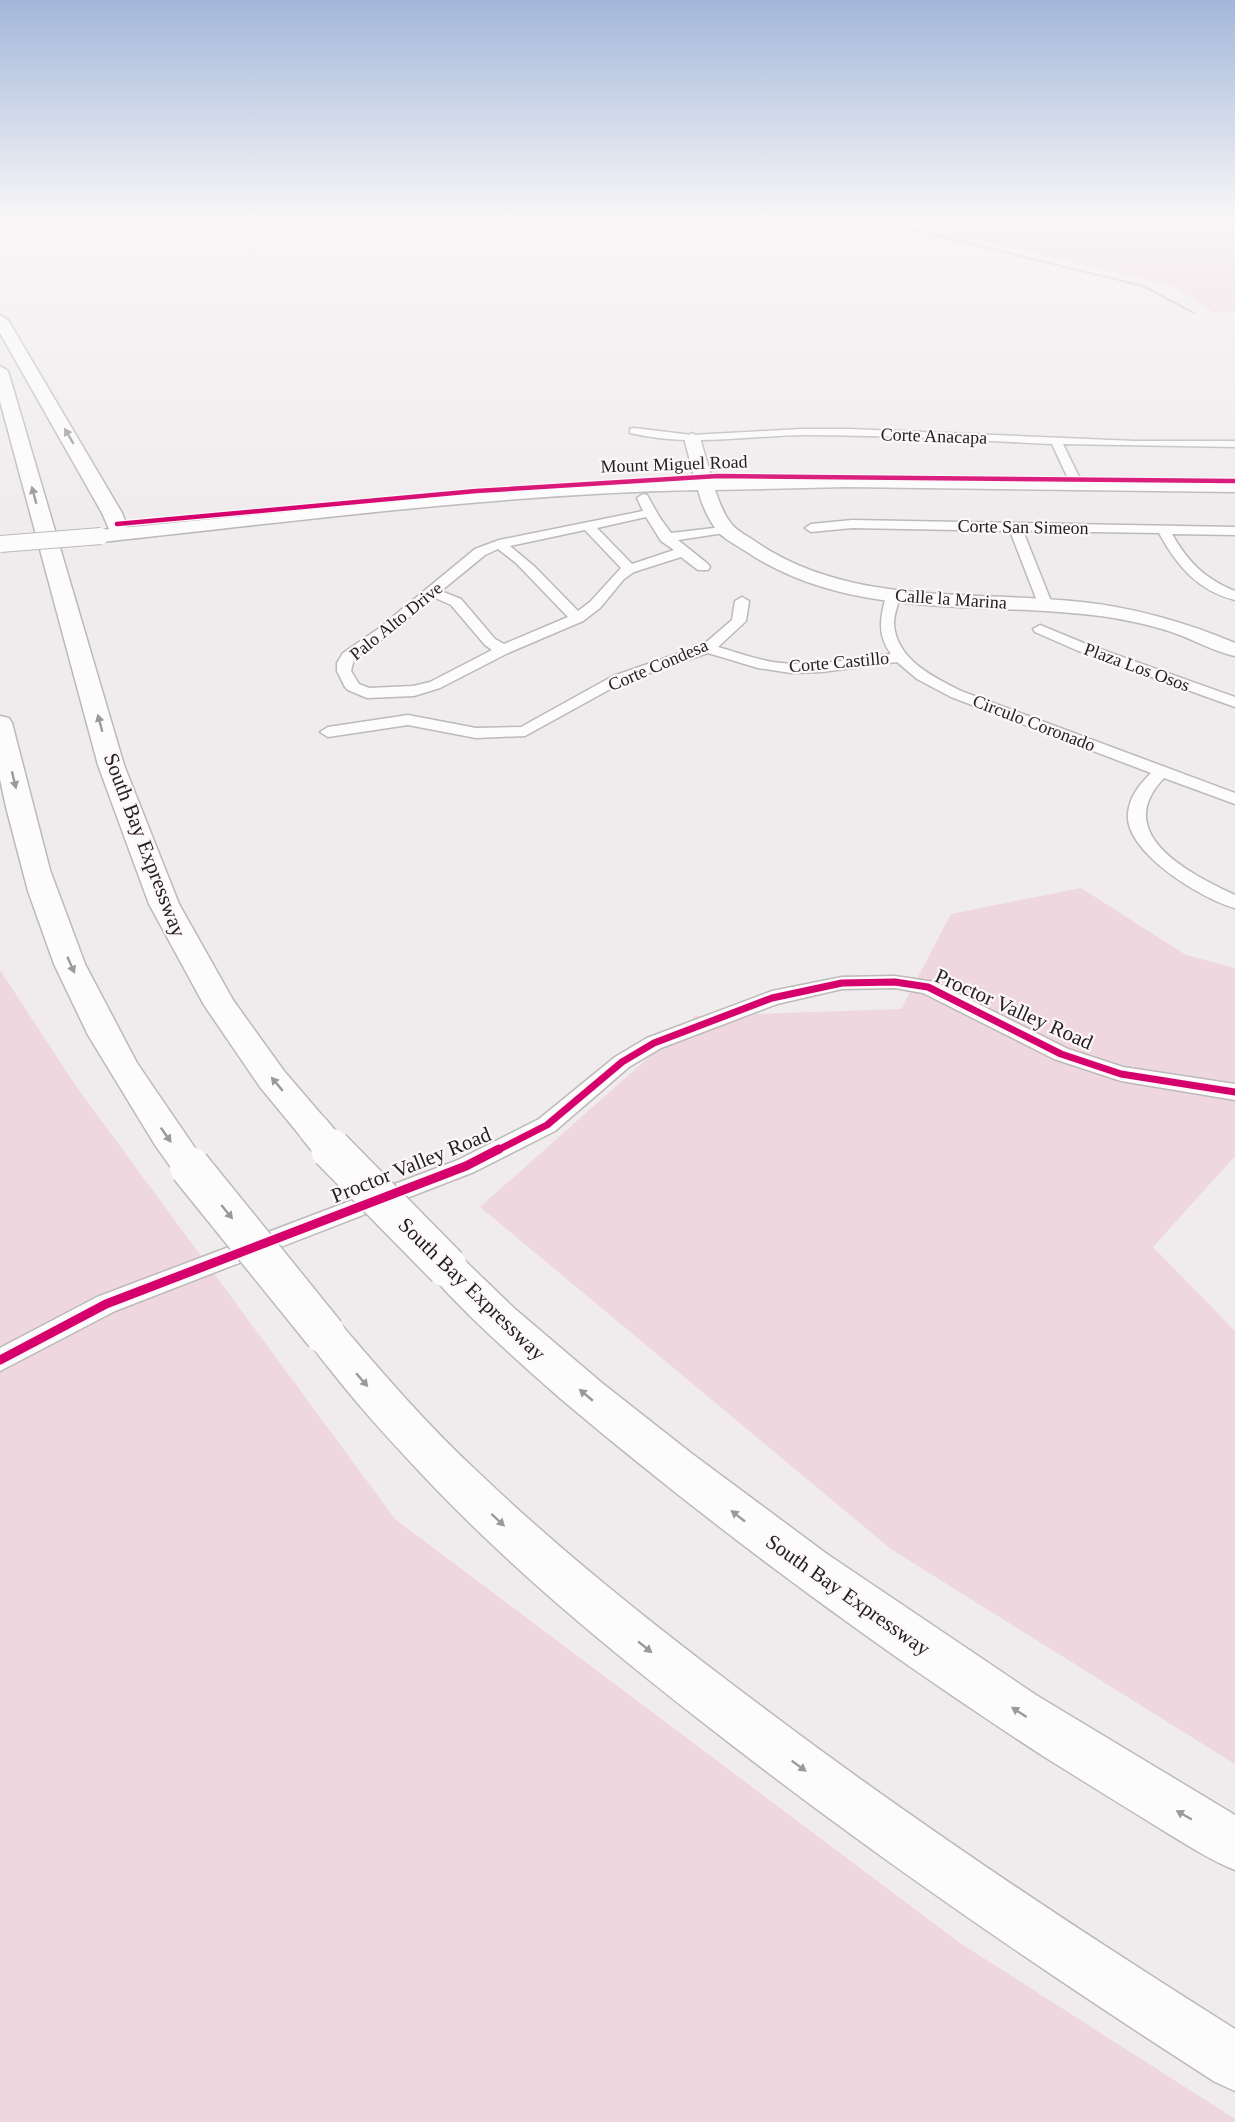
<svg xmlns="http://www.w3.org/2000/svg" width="1235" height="2122" font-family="'Times New Roman',serif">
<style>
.green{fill:#efd7df}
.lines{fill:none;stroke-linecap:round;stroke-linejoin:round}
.stream{stroke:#dbbbc6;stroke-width:2}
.street-casing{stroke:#bcb9ba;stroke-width:3}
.secondary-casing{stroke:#bcb9ba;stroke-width:3}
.highway-casing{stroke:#bcb9ba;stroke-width:3}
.street{fill:#fdfcfc;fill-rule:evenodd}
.secondary{fill:#fdfcfc;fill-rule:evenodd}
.highway{fill:#fdfcfc;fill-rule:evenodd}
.secondary-bridge-casing{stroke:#bcb9ba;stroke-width:18;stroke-linecap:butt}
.highway-bridge-far1-casing{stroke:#bcb9ba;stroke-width:34;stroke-linecap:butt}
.highway-bridge-casing{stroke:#bcb9ba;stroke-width:43;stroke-linecap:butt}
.secondary-bridge{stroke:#fdfcfc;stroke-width:16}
.highway-bridge-far1{stroke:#fdfcfc;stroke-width:31}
.highway-bridge{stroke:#fdfcfc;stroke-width:40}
.cycleway-far2-casing{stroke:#fef7fa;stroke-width:7}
.cycleway-far1-casing{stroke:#fef7fa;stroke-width:10}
.cycleway-casing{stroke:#fef7fa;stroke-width:13}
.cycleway-far2{stroke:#d6006c;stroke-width:4.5}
.cycleway-far1{stroke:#d6006c;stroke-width:7}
.cycleway{stroke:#d6006c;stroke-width:9}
.oneway{fill:#9b9999}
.labels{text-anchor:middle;stroke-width:4.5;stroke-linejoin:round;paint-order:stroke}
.far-street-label{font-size:18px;fill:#232021;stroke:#fef7fa}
.street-label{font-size:21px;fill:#232021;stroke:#fef7fa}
</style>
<rect width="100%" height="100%" fill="#f0eced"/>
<!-- green -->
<g class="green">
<polygon points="892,219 1235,219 1235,311 1214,313 1173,286"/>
<polygon points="1081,888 1186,955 1235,968 1235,1156 1153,1247 1235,1331 1235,1764 891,1549 480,1207 695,1016 901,1009 951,914"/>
<polygon points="0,970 78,1089 395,1519 960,1943 1235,2119 1235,2122 0,2122"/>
</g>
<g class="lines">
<!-- stream -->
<polyline class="stream" points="884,219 898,226 1143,286 1194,313"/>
<defs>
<g id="street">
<path d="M634,428L692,435L801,429H850L1135,441H1235V447L1063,444L1083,485L1077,489L1071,485L1052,444C969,440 886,435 804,435C746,436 688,447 630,433V429Z"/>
<path d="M643,494L647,495L660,518L671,533L731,526L732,529L731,532L678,540L708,564L710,567L708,570H698L681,557L634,572L624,579L600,608L583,621L508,653L440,688L414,696L367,698L348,690L345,687L337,671V663L343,653L378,629L475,549L499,540L643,511L637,498ZM646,517L661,541L674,550L632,564L597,528ZM585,530L621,568L590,602L578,611L535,567L510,546ZM498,549L516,563L568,617L504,644L495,639L461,599L441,591L485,555ZM433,597L451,605L485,645L492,650L430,682L413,686L369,688L359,684L351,671L354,659L388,635Z"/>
<path d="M852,520L1235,527V535L1172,534C1188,562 1205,579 1235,591V600C1198,591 1177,566 1159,533L1023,531L1053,606L1046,610L1039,606L1010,531L852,528L811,532L805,528L811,524Z"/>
<path d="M893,592L900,596C898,605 894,614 894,624C896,659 933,677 961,691L1235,793V804L1164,778C1110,834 1190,874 1235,895V908C1202,899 1124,852 1128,813C1130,796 1139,785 1151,773L951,697L917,679L897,662L822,672L791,673L758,668L708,653L623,682L525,736L476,738L408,725L328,737L320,732L328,727L408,715L476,728L521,727L613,676L703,645L732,620L735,601L742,597L749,601L746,621L718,647C736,652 754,659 773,662C812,668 852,659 891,654C877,635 880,618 886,596Z"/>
<polygon points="1040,625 1086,644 1235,697 1235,707 1076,650 1035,632 1033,629"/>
<polygon points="895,976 935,982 1068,1049 1123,1067 1235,1084 1235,1100 1121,1081 1054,1059 923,993 895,988 842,989 777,1004 661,1048 629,1067 555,1131 474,1172 115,1311 0,1371 0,1348 97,1297 458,1160 539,1119 615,1057 647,1038 772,991 842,977"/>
</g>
<path id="secondary" d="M692,433L700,438L712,479L846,477L1235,482V492L846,487L715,490C719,501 723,513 730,522C737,532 750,537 759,544C855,607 974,590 1082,602C1136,608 1185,622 1235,643V656C1216,652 1198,642 1180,635C1159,627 1136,622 1114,618C993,599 854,624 747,552C738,546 728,541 720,534C709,522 702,505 698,490C498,494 299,521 101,542L94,540L92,536L94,532L101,530L479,493L629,481L695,480L684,438Z"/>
<g id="highway">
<polygon points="0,315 8,320 122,513 130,534 127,538 113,538 102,513 0,333"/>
<polygon points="0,366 8,371 124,765 179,904 233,1000 284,1071 326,1120 331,1129 326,1138 314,1142 302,1138 260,1087 204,1005 149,904 98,765 0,401"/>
<polygon points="0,716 9,718 12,723 50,870 85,964 137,1063 208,1167 203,1176 190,1180 177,1176 155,1145 88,1035 54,964 28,891 6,807 0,779"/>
<path d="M447,1252L460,1256L515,1309L602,1383L691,1453L827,1554L1036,1695L1235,1815V1870C1210,1860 1187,1845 1164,1831C1123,1806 1083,1781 1043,1756C875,1647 714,1528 561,1399C530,1372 500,1345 471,1317C456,1301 438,1286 428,1267L434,1256Z"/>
<path d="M325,1317L339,1322C384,1375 429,1427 480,1474C570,1560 669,1637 769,1712C919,1825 1076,1929 1235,2029V2091L1215,2082C1050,1976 887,1865 732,1745C627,1664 523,1580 431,1484C400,1451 369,1418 340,1382C328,1366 314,1352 305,1334L311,1322Z"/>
</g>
</defs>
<!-- street casing -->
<use href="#street" class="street-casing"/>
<!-- secondary casing -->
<use href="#secondary" class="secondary-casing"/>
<!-- highway casing -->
<use href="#highway" class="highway-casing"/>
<!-- street -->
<use href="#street" class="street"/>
<!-- secondary -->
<use href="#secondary" class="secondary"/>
<!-- highway -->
<use href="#highway" class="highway"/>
<defs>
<polyline id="secondary-bridge" points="0,544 101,536"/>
<polyline id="highway-bridge-far1" points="314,1129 332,1151"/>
<g id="highway-bridge">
<polyline points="331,1149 447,1267"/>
<polyline points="190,1167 325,1334"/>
</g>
</defs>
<!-- secondary-bridge casing -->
<use href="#secondary-bridge" class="secondary-bridge-casing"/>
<!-- highway-bridge-far1 casing -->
<use href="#highway-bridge-far1" class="highway-bridge-far1-casing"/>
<!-- highway-bridge casing -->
<use href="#highway-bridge" class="highway-bridge-casing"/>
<!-- secondary-bridge -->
<use href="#secondary-bridge" class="secondary-bridge"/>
<!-- highway-bridge-far1 -->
<use href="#highway-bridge-far1" class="highway-bridge-far1"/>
<!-- highway-bridge -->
<use href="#highway-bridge" class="highway-bridge"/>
<defs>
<polyline id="cycleway-far2" points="117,524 476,491 718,476 1235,481"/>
<polyline id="cycleway-far1" points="496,1151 547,1125 622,1062 654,1043 772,998 842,983 895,982 928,987 1061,1054 1121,1074 1235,1092"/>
<polyline id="cycleway" points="0,1360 106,1304 466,1166 499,1149"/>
</defs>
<!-- cycleway-far2 casing -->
<use href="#cycleway-far2" class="cycleway-far2-casing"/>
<!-- cycleway-far1 casing -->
<use href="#cycleway-far1" class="cycleway-far1-casing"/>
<!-- cycleway casing -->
<use href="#cycleway" class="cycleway-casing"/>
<!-- cycleway-far2 -->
<use href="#cycleway-far2" class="cycleway-far2"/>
<!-- cycleway-far1 -->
<use href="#cycleway-far1" class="cycleway-far1"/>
<!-- cycleway -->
<use href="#cycleway" class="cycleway"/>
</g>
<!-- one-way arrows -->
<defs><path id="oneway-solid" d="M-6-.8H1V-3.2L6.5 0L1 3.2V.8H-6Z" transform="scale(1.5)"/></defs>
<g class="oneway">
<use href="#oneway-solid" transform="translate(69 436) rotate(-120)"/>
<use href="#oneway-solid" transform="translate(34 495) rotate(-105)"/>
<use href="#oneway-solid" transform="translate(100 723) rotate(-105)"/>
<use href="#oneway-solid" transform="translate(14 780) rotate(76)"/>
<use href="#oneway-solid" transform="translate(71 965) rotate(66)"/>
<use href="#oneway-solid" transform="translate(277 1084) rotate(-130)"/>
<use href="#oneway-solid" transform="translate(166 1135) rotate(55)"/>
<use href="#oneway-solid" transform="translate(227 1212) rotate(51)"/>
<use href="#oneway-solid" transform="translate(362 1380) rotate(49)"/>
<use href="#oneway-solid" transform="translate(586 1395) rotate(-140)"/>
<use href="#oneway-solid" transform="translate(738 1516) rotate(-142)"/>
<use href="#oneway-solid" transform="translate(498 1520) rotate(43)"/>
<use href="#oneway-solid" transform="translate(645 1647) rotate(39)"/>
<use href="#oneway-solid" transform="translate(1019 1712) rotate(-147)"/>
<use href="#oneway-solid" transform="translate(799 1766) rotate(36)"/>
<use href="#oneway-solid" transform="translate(1184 1815) rotate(-150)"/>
</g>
<!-- sky -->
<linearGradient id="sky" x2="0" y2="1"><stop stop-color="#a3b7da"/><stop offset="0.42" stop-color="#f8f6f7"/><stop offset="1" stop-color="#f8f6f7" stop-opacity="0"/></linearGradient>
<rect width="1235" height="516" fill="url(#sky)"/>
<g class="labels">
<!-- far-street labels -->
<g class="far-street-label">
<text transform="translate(934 436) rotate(2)" y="6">Corte Anacapa</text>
<text transform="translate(674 464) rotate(-2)" y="6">Mount Miguel Road</text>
<text transform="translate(1023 527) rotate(1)" y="6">Corte San Simeon</text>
<text transform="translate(951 599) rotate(4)" y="6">Calle la Marina</text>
<text transform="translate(396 621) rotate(-39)" y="6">Palo Alto Drive</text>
<text transform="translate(839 662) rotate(-5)" y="6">Corte Castillo</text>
<text transform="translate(658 665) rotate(-23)" y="6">Corte Condesa</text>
<text transform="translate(1137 667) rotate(20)" y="6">Plaza Los Osos</text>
<text transform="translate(1034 723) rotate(21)" y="6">Circulo Coronado</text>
</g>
<!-- street labels -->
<g class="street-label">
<text transform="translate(145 845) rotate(69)" y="7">South Bay Expressway</text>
<text transform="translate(1014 1009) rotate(24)" y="7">Proctor Valley Road</text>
<text transform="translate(411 1165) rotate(-22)" y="7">Proctor Valley Road</text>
<text transform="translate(472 1289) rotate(44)" y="7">South Bay Expressway</text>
<text transform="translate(848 1595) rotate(35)" y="7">South Bay Expressway</text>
</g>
</g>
</svg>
